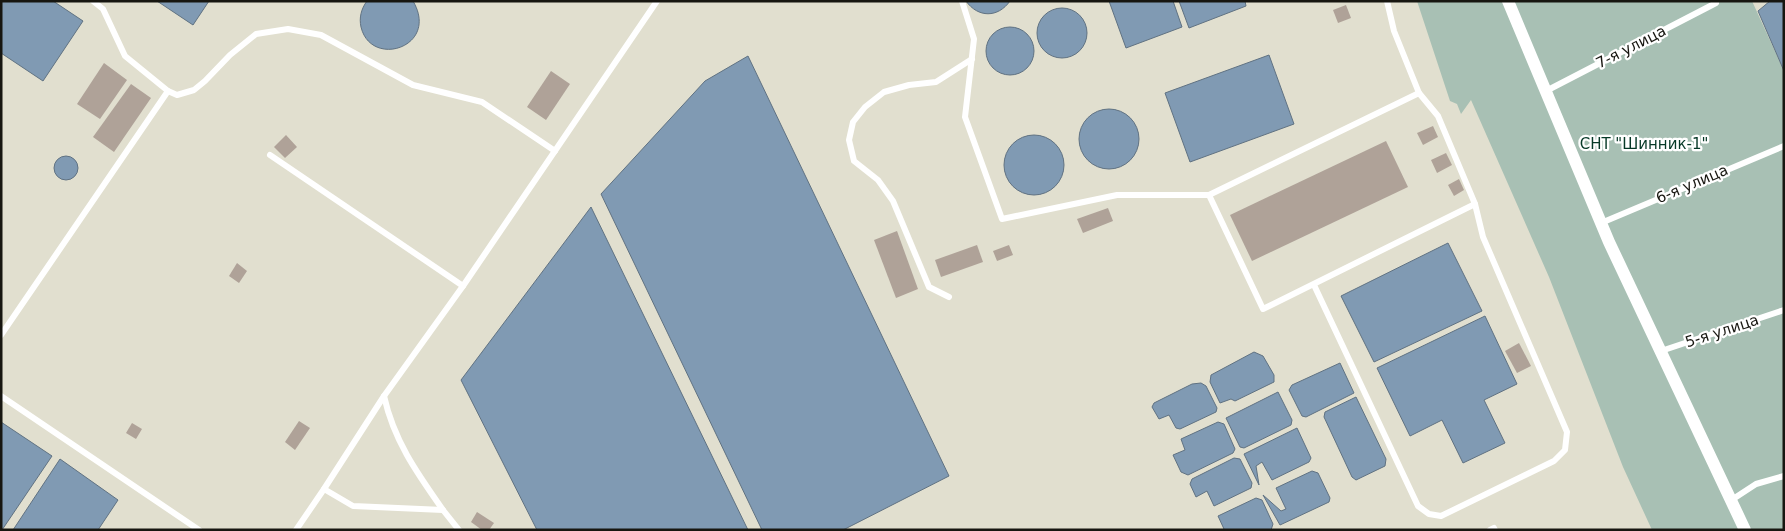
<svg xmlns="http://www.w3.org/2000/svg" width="1785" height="531" font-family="'DejaVu Sans',sans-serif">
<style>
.green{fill:#a8c0b4}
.water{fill:#809ab3;stroke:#607282}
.building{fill:#afa298}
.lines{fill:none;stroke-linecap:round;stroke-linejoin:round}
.lane{stroke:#fff;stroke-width:6}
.street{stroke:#fff;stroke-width:12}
.labels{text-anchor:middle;stroke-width:4.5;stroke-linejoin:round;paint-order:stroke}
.street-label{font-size:15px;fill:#171610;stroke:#fff}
.park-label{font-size:15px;fill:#063927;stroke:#fff}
</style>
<rect width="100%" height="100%" fill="#e1dfcf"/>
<!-- green -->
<polygon class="green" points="1417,1 1752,1 1784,71 1784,530 1652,530 1623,467 1549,277 1471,100 1461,114 1457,104 1450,101"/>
<!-- water -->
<g class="water">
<polygon points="1,1 53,1 83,21 43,81 1,53"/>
<polygon points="157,1 209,1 193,25"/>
<path d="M367,1H413C440,47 371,69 361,27C359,18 361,9 367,1Z"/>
<path d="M966,1H1010C998,18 978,18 966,1Z"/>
<polygon points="1109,1 1173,1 1182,27 1126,48"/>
<polygon points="1179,1 1245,1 1246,6 1189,28"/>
<polygon points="1770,1 1784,1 1784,71 1758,11"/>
<circle cx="1062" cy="33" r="25"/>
<circle cx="1010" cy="51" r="24"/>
<polygon points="1269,55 1294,124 1190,162 1165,93"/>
<polygon points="748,56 949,476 843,530 762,530 601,194 705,81"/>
<circle cx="1109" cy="139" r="30"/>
<circle cx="1034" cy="165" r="30"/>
<circle cx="66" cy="168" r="12"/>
<polygon points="591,207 748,530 537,530 461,380"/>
<polygon points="1448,243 1482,311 1374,362 1341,296"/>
<polygon points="1485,316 1517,384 1484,400 1505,443 1463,463 1442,420 1410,436 1377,368"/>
<polygon points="1254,352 1263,356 1274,375 1274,382 1235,401 1231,399 1220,403 1210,382 1211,375"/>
<polygon points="1340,363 1354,393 1306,417 1302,416 1289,390 1292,385"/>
<polygon points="1201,383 1206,386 1217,408 1216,412 1180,429 1176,428 1169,415 1159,419 1152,407 1154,403 1192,384"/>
<polygon points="1278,392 1292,420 1291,425 1244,448 1240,447 1226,418"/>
<polygon points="1356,397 1386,459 1385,466 1356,480 1352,477 1324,417 1325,412"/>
<polygon points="1,422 52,456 2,530 1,530"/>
<polygon points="1218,422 1224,424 1235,449 1233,453 1188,475 1181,472 1173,455 1185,450 1181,439"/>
<polygon points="1297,428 1311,458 1309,462 1272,480 1262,462 1256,466 1259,485 1244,454"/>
<polygon points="1234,458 1240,459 1252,483 1251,488 1214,506 1207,491 1196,497 1190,484 1192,479"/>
<polygon points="60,459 118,500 98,530 13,530"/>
<polygon points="1312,471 1318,473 1330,498 1329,502 1280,525 1263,495 1281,511 1286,509 1276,488"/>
<polygon points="1256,498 1262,500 1273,524 1271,530 1222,530 1224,529 1218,516"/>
</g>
<!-- building -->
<g class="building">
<polygon points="1346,5 1351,18 1338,23 1333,10"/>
<polygon points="104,63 127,80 100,119 77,104"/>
<polygon points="551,71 570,84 546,120 527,107"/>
<polygon points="131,84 151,98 114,152 93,137"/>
<polygon points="1433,126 1438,137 1423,145 1417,133"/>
<polygon points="286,135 297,147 285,158 274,147"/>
<polygon points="1386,141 1408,187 1252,261 1230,215"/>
<polygon points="1446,153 1452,165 1437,173 1431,160"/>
<polygon points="1459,179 1464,190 1454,196 1448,185"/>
<polygon points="1108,208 1113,221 1083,233 1077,219"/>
<polygon points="897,231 918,289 896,298 874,240"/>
<polygon points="977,245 983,262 941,277 935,260"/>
<polygon points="1009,245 1013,255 997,261 993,251"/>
<polygon points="237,263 247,271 239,283 229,276"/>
<polygon points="1519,343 1531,366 1517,373 1505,351"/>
<polygon points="299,421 310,428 295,450 285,442"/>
<polygon points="132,423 142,429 136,439 126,433"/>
<polygon points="477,512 494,523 489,530 482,530 471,522"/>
</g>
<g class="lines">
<!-- lane -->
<g class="lane">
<polyline points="962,1 974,39 965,117 1002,219 1117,195 1209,195 1419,93 1394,31 1387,1"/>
<polyline points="168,91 177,95 194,90 205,81 230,55 256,34 288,29 321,35 413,85 482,102 555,151"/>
<polyline points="1546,91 1716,3"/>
<polyline points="270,155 463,286"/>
<polyline points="1209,195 1263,309 1475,204"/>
<polyline points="1601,223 1784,146"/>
<polyline points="1314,285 1418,506 1429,514 1441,516 1554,461 1565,450 1567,432 1483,237 1475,204 1438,116 1419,93"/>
<polyline points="949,297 929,287 893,201 878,180 854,161 849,140 853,122 865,107 884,92 909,85 936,82 972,59"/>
<polyline points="1,335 168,91 125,56 103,9 93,1"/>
<polyline points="1661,351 1784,310"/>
<polyline points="1,396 199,530"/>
<path d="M384,396C394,441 417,473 443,510"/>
<polyline points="324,489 353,506 443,510 459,530"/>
<polyline points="1730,501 1756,484 1784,476"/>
<polyline points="296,530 324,489 384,396 463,286 657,1"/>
<polyline points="1490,530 1494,528 1495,530"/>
</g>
<!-- street -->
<polyline class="street" points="1508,1 1609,242 1745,530"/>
</g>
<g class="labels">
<!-- street labels -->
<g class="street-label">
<text transform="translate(1631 47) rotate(-27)" y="5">7-я улица</text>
<text transform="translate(1692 184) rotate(-23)" y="5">6-я улица</text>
<text transform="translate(1722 331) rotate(-18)" y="5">5-я улица</text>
</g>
<!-- park labels -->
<g class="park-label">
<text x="1644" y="149">СНТ "Шинник-1"</text>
</g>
</g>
<!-- border -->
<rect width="1785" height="531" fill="none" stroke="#171610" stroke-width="5"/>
</svg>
